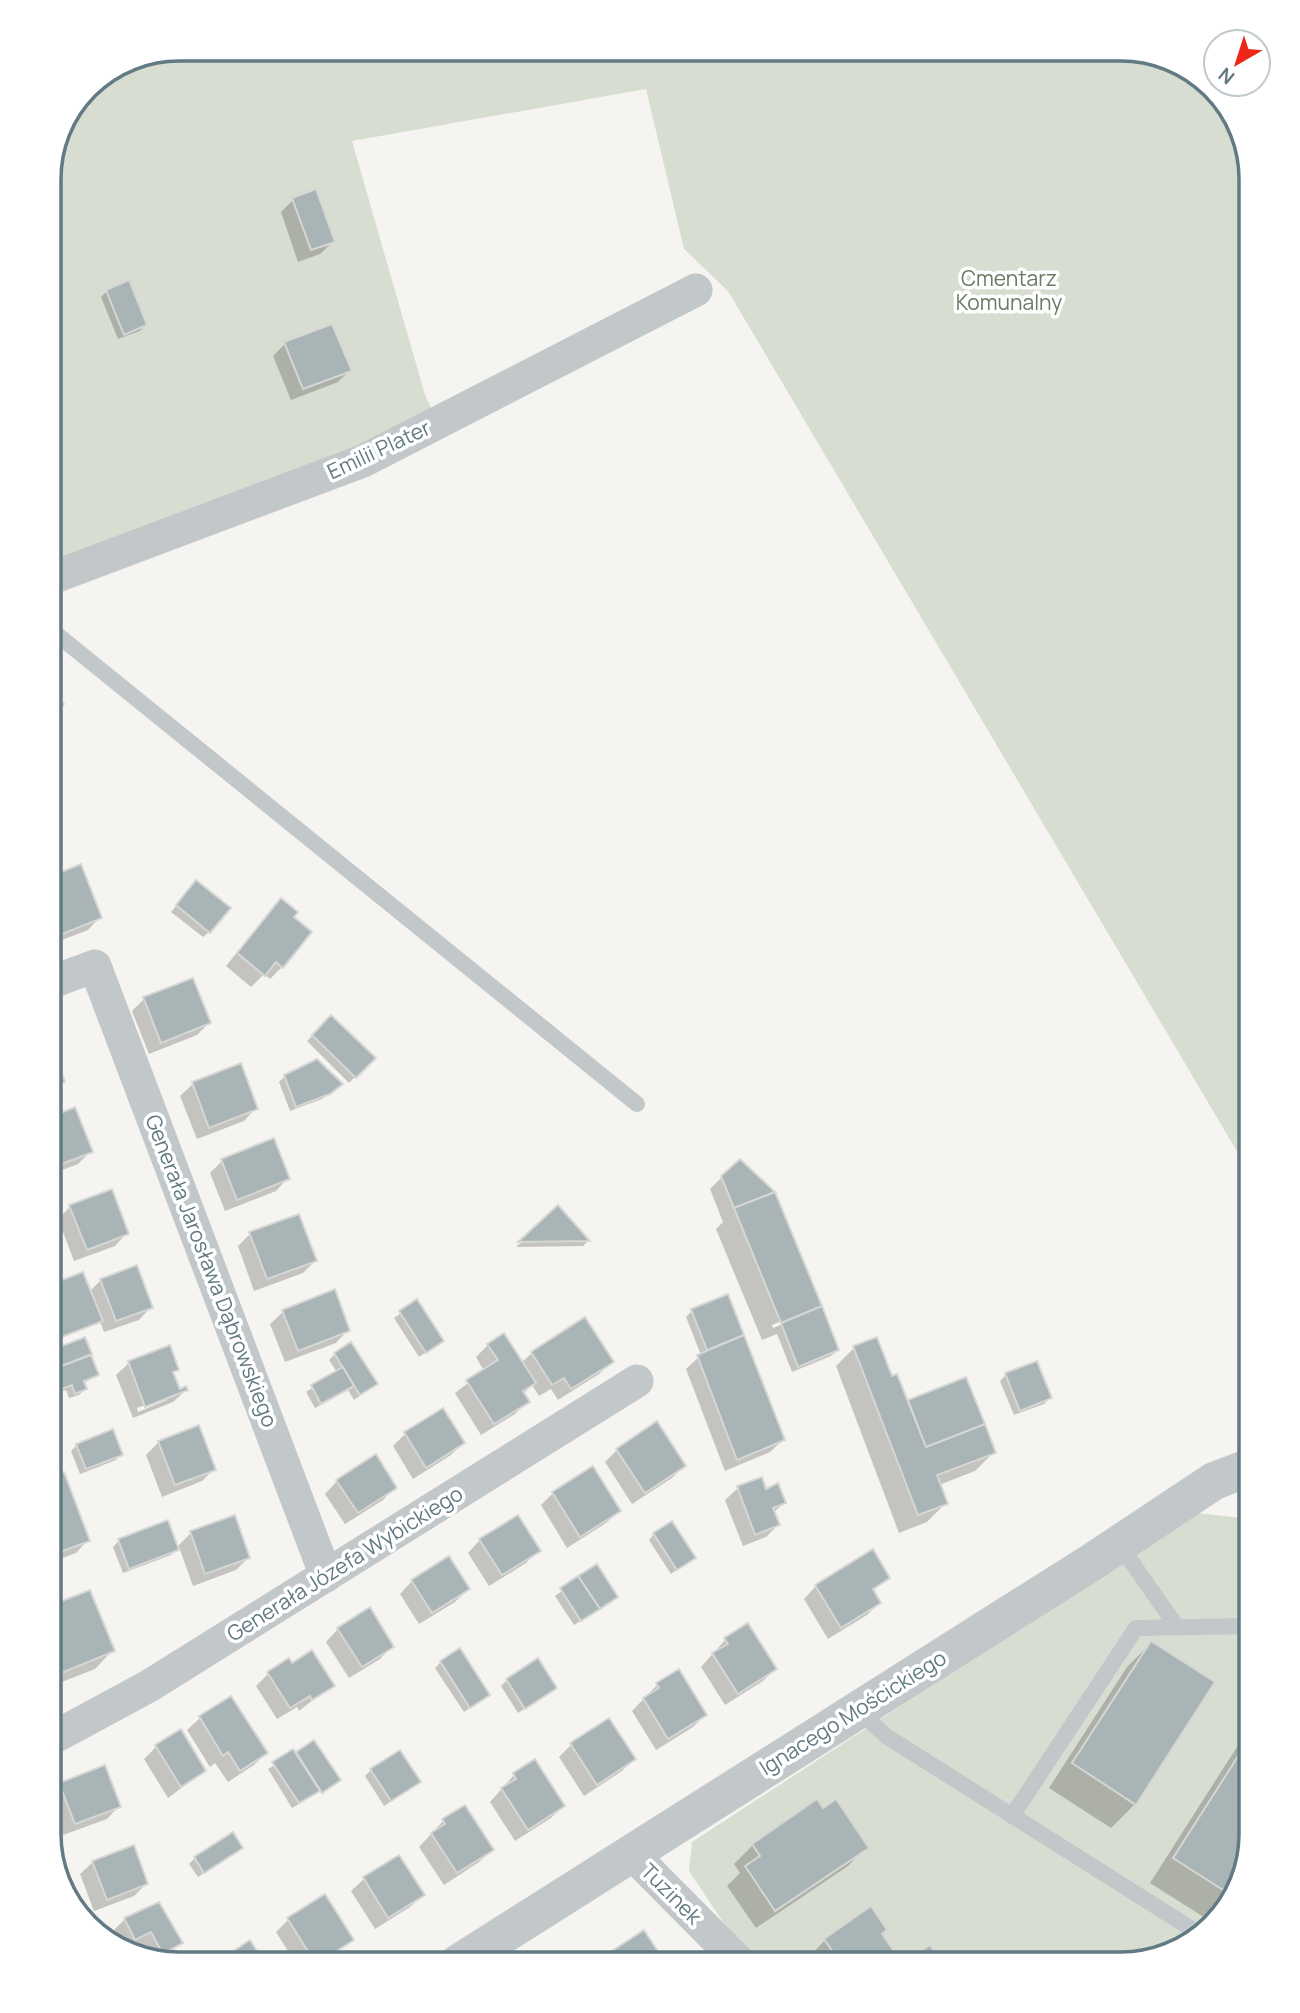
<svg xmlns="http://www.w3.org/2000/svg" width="1300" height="2013" font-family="Manrope,sans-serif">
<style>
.green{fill:#d7ddd1}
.shadow{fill:#0003;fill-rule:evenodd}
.building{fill:#a8b4b6;stroke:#d6d6d4;stroke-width:2}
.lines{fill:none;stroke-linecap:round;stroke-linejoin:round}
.service{stroke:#c2c7c9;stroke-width:16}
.minor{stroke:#c2c7c9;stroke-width:33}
.tertiary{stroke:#c2c7c9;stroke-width:38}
.labels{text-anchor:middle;stroke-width:7;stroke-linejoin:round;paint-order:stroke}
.park-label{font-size:21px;fill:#6a7b61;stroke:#fff}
.street-label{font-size:21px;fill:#627a84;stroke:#fff}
.rim{fill:none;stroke:#627a84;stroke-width:3.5}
</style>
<rect width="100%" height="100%" fill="#f5f4f1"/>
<!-- green -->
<g class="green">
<polygon points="179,49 1130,49 1193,71 1237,121 1251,179 1251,1175 728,291 684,249 646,89 352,141 425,395 440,426 49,579 49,171 87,87 130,59"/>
<polygon points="1197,1513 1251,1519 1251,1834 1233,1899 1179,1950 1121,1964 751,1964 689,1871 692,1842"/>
</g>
<!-- shadow -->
<g class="shadow">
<polygon points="293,200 333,242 320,254 298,262 281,212"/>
<polygon points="107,291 145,325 140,331 118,339 101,297"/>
<polygon points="285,344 350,370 338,382 291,400 273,356"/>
<polygon points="49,879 100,917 88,930 49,945"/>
<polygon points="191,888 209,932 203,937 171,912"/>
<polygon points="269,913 282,967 270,979 264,974 251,987 226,966"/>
<polygon points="144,999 209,1023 197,1035 149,1054 132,1011"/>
<polygon points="331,1017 373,1058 349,1083 307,1041"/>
<polygon points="49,1045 63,1081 49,1094"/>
<polygon points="240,1065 256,1108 244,1121 197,1139 180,1096 193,1084"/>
<polygon points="285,1076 335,1090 322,1099 290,1111 279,1082"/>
<polygon points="49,1120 91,1151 78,1164 49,1175"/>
<polygon points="1251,1157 1251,1180 1241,1165"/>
<polygon points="222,1161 288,1178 276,1191 225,1211 210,1173"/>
<path d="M722,1177L837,1350L831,1356L792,1372L777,1334L762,1340L716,1229L723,1222L710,1189ZM800,1313V1317L773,1328L772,1325Z"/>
<polygon points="70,1207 127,1233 115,1246 74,1261 58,1219"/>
<polygon points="558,1208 588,1241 583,1246 516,1247"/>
<polygon points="250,1234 315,1261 303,1273 254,1291 238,1246"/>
<polygon points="101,1280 151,1307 139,1320 104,1332 100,1322 96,1325 89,1292"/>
<polygon points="333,1292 348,1330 336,1343 285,1362 270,1324 283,1312"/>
<polygon points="727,1296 783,1440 770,1452 725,1471 686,1369 701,1355 686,1317 692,1311"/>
<polygon points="417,1302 442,1341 419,1357 394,1318"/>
<polygon points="488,1345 521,1363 532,1353 612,1362 599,1374 558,1400 551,1389 539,1396 532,1385 523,1394 527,1401 515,1414 481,1435 455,1393 484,1371 476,1357"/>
<polygon points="854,1348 891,1378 907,1403 994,1452 975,1471 939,1485 946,1503 927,1522 899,1533 836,1366"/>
<polygon points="49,1351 89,1355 97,1375 83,1384 85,1389 79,1395 69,1398 66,1390 56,1393 49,1377"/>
<polygon points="335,1354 376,1384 354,1400 348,1390 315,1408 306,1392 337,1372 329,1360"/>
<path d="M129,1363L177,1370L172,1374L179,1391L186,1390L173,1402L133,1418L116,1375ZM167,1397V1400L138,1412L137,1408Z"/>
<polygon points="1006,1375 1050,1398 1044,1404 1014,1415 1000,1381"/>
<polygon points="405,1434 463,1443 451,1455 413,1479 393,1446"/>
<polygon points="159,1442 214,1469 202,1481 162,1497 146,1455"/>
<polygon points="77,1445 121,1454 116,1460 80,1474 71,1451"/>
<polygon points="617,1450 684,1466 672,1478 632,1504 605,1462"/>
<polygon points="761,1479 765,1491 784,1503 773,1513 778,1525 766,1537 743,1546 725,1500 738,1488"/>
<polygon points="49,1480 88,1540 76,1553 49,1563"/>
<polygon points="337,1481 395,1487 383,1500 345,1524 325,1494"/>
<polygon points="553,1493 619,1511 606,1523 567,1548 541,1505"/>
<polygon points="191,1533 248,1558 236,1570 193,1586 179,1547 171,1555 123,1573 113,1547 119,1541 176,1548"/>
<polygon points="654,1534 693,1558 671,1574 649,1540"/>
<polygon points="480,1540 539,1550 526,1563 489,1586 468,1553"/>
<polygon points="597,1566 610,1602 574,1625 555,1596"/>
<polygon points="888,1577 872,1592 879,1603 867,1615 828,1639 804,1599 816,1586"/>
<polygon points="412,1581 468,1589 455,1602 419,1624 400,1594"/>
<polygon points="49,1608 113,1650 95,1669 49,1687"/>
<polygon points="338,1629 392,1646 380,1659 349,1678 326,1642"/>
<polygon points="726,1639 775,1669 763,1681 725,1705 701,1667"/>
<polygon points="1151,1643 1135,1804 1111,1828 1049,1788 1127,1667"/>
<polygon points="441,1662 488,1695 464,1712 435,1668"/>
<polygon points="292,1665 332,1685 299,1711 297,1707 277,1719 256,1686 268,1674"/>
<polygon points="678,1671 705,1715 693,1727 656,1750 632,1711 657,1685"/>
<polygon points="507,1680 555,1688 518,1713 501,1686"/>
<polygon points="231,1698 266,1753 254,1765 228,1782 215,1763 210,1767 187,1730 200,1718"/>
<polygon points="1251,1725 1251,1834 1233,1899 1210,1921 1150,1883"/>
<polygon points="314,1742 339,1780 292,1808 268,1769"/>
<polygon points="571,1745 634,1759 622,1771 584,1796 559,1757"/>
<polygon points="156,1747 204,1771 168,1798 144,1759"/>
<polygon points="371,1770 419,1782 384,1806 365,1776"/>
<polygon points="514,1775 563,1806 551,1818 515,1841 490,1802"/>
<polygon points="60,1785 119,1806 107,1819 63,1835 49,1800 49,1796"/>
<polygon points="816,1802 866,1847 848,1866 756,1928 727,1886 740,1873 734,1864 753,1845"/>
<polygon points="464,1807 492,1850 479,1862 444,1885 419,1847 443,1821"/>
<polygon points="241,1848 198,1877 189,1864 195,1858"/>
<polygon points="399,1857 423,1895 410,1907 375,1929 351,1891 364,1879"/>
<polygon points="93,1862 146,1884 134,1896 94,1911 80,1874"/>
<polygon points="125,1919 181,1943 160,1960 145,1955 138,1944 127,1949 120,1947 112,1932"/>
<polygon points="289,1919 352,1940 321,1964 296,1964 276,1932"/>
<polygon points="644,1933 664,1964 602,1964 613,1953"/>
<polygon points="880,1934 901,1964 821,1964 813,1953 825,1940"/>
<polygon points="250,1943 263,1964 221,1964 230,1956"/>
</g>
<!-- building -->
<g class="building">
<polygon points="316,189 335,242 311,250 292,198"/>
<polygon points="129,280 147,325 124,335 106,290"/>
<polygon points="332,324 352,371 303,389 284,342"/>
<polygon points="49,691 64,704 49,723"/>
<polygon points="81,864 102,918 62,934 49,903 49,877"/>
<polygon points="196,880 231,908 210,933 176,905"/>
<polygon points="281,898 298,912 294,917 312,932 283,968 276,962 265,976 237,953"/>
<polygon points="193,978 211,1023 161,1043 143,997"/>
<polygon points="331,1015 376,1058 356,1078 312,1035"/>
<polygon points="49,1041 65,1082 49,1088"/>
<polygon points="317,1059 343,1084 330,1094 296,1107 284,1075"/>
<polygon points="241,1063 258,1109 209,1128 192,1082"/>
<polygon points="75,1107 93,1152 49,1169 49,1118"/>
<polygon points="274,1138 290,1179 237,1200 221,1159"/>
<polygon points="740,1159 775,1192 734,1208 721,1176"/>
<polygon points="112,1189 129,1234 87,1250 69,1205"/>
<polygon points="775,1192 822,1306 781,1323 734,1208"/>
<polygon points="558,1205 590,1241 518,1242"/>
<polygon points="299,1214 317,1261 267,1279 249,1232"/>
<polygon points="137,1265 153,1308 116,1321 100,1279"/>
<polygon points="83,1272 103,1321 49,1342 49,1285"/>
<polygon points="335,1289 350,1331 298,1351 282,1310"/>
<polygon points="728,1294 744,1335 707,1350 691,1309"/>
<polygon points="417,1299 444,1341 426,1353 399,1311"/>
<polygon points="822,1306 839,1350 798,1367 781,1323"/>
<polygon points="585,1317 614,1362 571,1389 564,1378 552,1385 531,1352"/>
<polygon points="504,1333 536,1383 523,1391 530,1402 494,1424 466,1380 498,1360 487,1344"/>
<polygon points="744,1335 785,1440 737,1460 697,1355"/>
<polygon points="85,1337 92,1354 49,1371 49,1351"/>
<polygon points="877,1337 892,1376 897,1374 926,1447 985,1424 996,1453 937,1475 948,1504 918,1515 853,1346"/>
<polygon points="351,1342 378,1384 360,1395 334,1353"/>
<polygon points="170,1345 179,1370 173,1372 180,1389 186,1386 188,1390 145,1407 128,1361"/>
<polygon points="91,1355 99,1375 84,1381 87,1389 75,1394 72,1385 62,1389 54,1369"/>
<polygon points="1037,1361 1052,1398 1020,1411 1005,1373"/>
<polygon points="343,1367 354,1386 321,1404 311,1385"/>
<polygon points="966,1377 985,1424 926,1447 908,1400"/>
<polygon points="443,1408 465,1443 426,1468 404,1432"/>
<polygon points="657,1421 686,1466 645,1493 616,1449"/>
<polygon points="199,1425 216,1470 175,1485 158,1441"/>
<polygon points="113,1429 123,1455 86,1469 76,1444"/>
<polygon points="376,1454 397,1488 358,1513 336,1480"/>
<polygon points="593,1466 621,1511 580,1537 552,1492"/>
<polygon points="64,1472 90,1541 49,1556 49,1478"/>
<polygon points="762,1477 766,1489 778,1483 786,1503 773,1508 780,1525 755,1535 737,1486"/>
<polygon points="235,1515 250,1558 205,1574 190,1531"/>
<polygon points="518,1515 541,1551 502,1575 479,1539"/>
<polygon points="168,1520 179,1550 129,1569 118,1539"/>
<polygon points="672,1521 696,1558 677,1570 653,1533"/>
<polygon points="873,1549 890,1578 873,1589 881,1603 841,1628 815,1585"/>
<polygon points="449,1556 470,1589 432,1613 411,1580"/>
<polygon points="597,1564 618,1597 600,1609 578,1576"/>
<polygon points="578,1576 600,1609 581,1621 560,1588"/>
<polygon points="90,1590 115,1651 49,1678 49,1606"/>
<polygon points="370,1607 394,1647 362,1667 337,1628"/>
<polygon points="748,1623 777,1669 738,1694 712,1653 728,1644 724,1638"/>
<polygon points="1151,1641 1215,1682 1136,1805 1072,1763"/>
<polygon points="460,1648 490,1695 470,1708 440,1661"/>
<polygon points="312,1650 335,1686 312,1700 310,1696 290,1708 267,1672 289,1658 292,1663"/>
<polygon points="538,1658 557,1688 525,1709 506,1679"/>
<polygon points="679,1669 707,1715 668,1739 643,1698 659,1688 656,1683"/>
<polygon points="231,1696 268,1753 240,1771 228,1752 223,1756 199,1716"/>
<polygon points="609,1718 636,1759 597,1785 570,1743"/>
<polygon points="181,1729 206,1771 181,1787 155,1745"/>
<polygon points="1251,1736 1251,1834 1234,1897 1173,1858"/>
<polygon points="314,1740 341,1780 322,1793 296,1752"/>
<polygon points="293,1749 320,1791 299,1803 272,1762"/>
<polygon points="400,1750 421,1782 391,1801 370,1769"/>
<polygon points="535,1759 565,1806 528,1830 501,1788 516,1779 513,1773"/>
<polygon points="105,1765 121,1807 75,1824 59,1783"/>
<polygon points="817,1799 823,1808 836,1799 869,1848 775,1911 745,1866 760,1856 752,1844"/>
<polygon points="465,1805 494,1850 457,1873 431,1833 445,1824 442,1819"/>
<polygon points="233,1832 243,1848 204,1873 194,1857"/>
<polygon points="134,1845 148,1884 107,1900 92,1861"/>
<polygon points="399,1855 425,1895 388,1918 363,1877"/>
<polygon points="325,1894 354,1940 316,1964 287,1918"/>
<polygon points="159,1902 183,1943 163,1954 151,1932 135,1940 124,1918"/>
<polygon points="871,1906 887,1930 882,1934 903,1964 837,1964 840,1962 824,1939"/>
<polygon points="644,1930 666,1964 620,1964 612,1951"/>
<polygon points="250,1940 265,1964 226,1964 232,1960 229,1954"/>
<polygon points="930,1945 943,1964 903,1964"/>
</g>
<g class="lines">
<!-- service -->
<g class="service">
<polyline points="49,628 637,1104"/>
<polyline points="1119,1544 1177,1627"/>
<polyline points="859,1711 886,1736 1198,1933"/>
<polyline points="1012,1816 1136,1628 1251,1626"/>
</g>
<!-- minor -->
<g class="minor">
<polyline points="49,579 363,461 696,290"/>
<polyline points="49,983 95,966 326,1576"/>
<polyline points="49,1740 149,1686 637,1381"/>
<polyline points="631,1853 741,1964"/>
</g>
<!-- tertiary -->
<polyline class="tertiary" points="457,1964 1092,1562 1214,1481 1251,1467"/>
</g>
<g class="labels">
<!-- park labels -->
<g class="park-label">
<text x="1009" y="286">Cmentarz<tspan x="1009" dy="24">Komunalny</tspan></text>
</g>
<!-- street labels -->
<g class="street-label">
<text transform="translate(379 450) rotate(-25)" y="7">Emilii Plater</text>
<text transform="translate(211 1271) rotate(69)" y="7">Generała Jarosława Dąbrowskiego</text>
<text transform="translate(345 1564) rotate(-32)" y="7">Generała Józefa Wybickiego</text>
<text transform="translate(853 1713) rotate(-32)" y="7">Ignacego Mościckiego</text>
<text transform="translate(671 1894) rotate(45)" y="7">Tuzinek</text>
</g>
</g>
<!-- crop -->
<path d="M0 0H1300V2013H0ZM179 61H1121A118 118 0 0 1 1239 179V1834A118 118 0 0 1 1121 1952H179A118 118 0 0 1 61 1834V179A118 118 0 0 1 179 61Z" fill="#fff" fill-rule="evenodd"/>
<path class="rim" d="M179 61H1121A118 118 0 0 1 1239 179V1834A118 118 0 0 1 1121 1952H179A118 118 0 0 1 61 1834V179A118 118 0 0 1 179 61Z"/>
<!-- north arrow -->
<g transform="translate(1237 63) rotate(219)"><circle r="33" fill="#ffffff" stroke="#c0cace" stroke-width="2"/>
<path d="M0-5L12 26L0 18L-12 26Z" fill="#ee2618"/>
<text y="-10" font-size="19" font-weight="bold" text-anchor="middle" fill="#627a84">N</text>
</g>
</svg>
